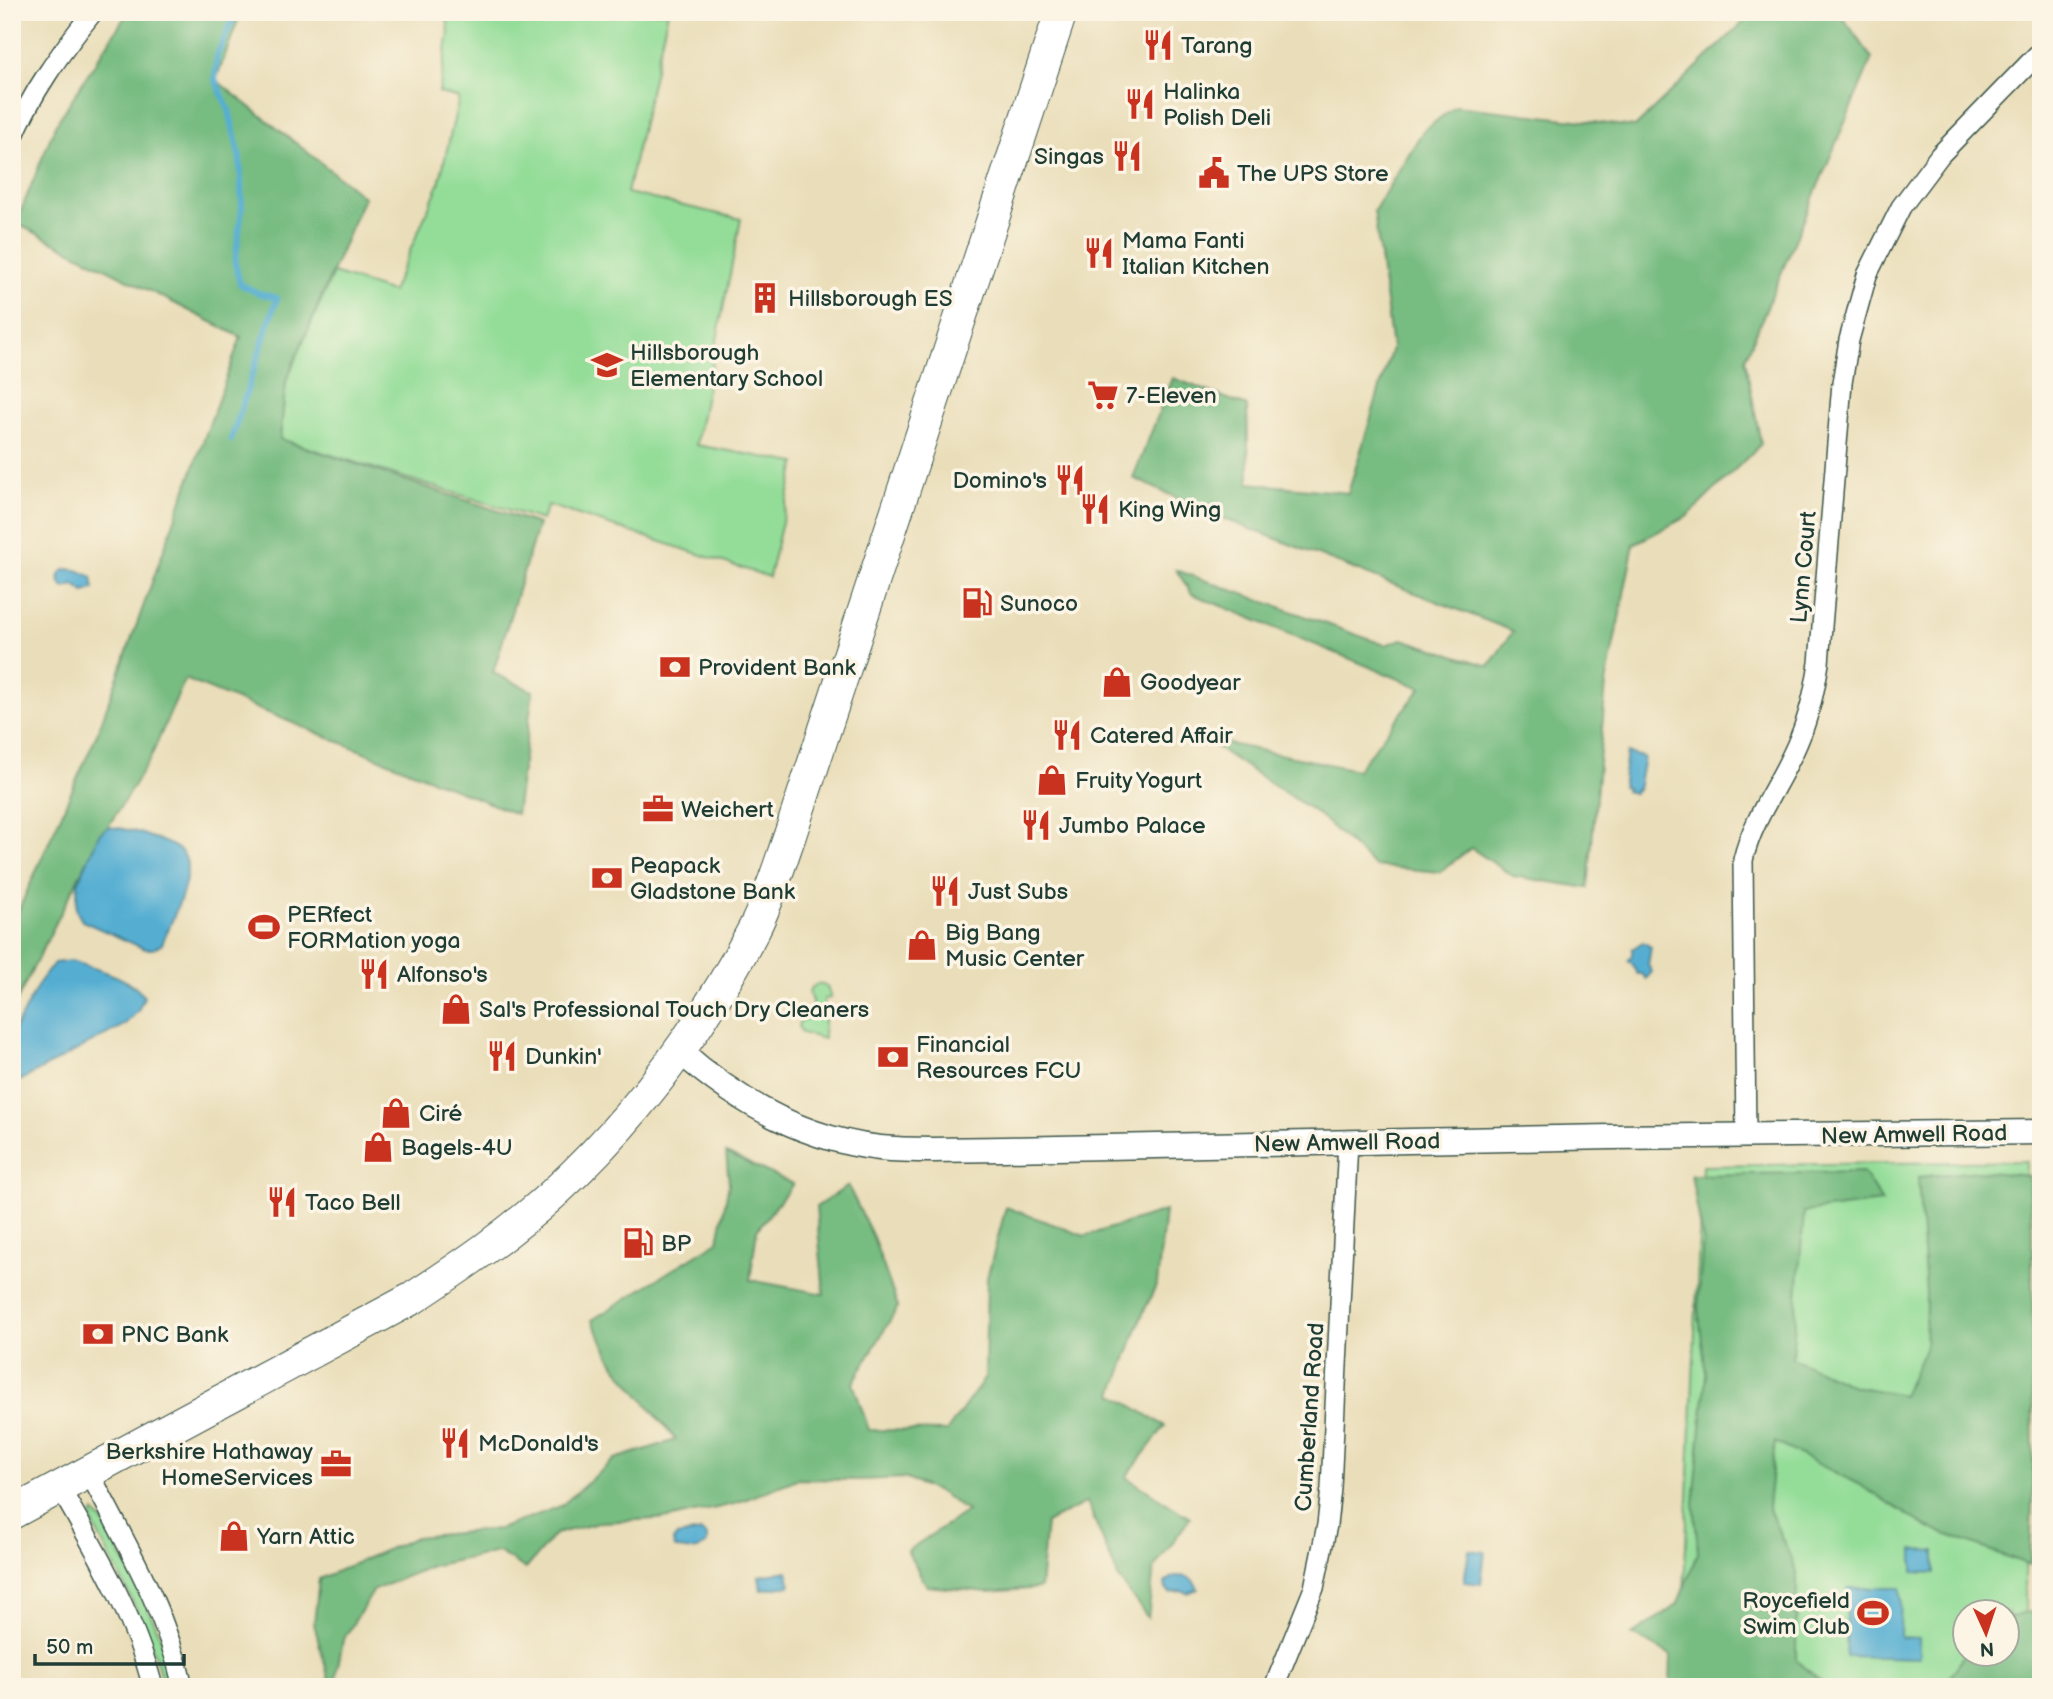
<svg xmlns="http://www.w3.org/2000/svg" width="2053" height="1699" font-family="'Balsamiq Sans',sans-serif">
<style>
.green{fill:#94dd99;stroke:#5a8d66;stroke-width:2;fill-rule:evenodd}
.forest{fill:#77bc81;stroke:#4b7c5a;stroke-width:2}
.water{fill:#54aed2;stroke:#3a7683;stroke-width:2}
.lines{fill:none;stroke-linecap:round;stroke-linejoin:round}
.stream{stroke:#54aed2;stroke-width:6}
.minor-casing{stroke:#3d5548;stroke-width:22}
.tertiary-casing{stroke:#3d5548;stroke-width:27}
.primary-casing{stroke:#3d5548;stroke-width:34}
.minor{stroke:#fff;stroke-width:19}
.tertiary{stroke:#fff;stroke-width:24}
.primary{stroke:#fff;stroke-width:32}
.labels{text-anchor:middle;stroke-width:7;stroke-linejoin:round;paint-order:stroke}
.poi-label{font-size:23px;fill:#1f3d34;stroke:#fcf5e5;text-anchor:start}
.street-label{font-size:23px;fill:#1f3d34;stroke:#fcf5e5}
</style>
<rect width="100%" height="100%" fill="#fcf5e5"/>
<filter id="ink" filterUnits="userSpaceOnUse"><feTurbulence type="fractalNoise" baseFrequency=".0143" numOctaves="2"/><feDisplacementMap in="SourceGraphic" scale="14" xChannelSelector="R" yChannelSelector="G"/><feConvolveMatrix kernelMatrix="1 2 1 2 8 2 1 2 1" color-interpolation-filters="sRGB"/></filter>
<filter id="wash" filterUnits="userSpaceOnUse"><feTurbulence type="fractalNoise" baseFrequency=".00686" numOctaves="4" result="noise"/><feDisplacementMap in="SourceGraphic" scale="28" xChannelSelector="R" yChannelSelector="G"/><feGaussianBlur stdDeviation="1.57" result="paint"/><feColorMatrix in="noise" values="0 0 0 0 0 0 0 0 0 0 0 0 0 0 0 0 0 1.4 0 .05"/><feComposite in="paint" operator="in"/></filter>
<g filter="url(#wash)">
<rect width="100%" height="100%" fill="#eadeba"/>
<!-- green -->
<g class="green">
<polygon points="446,12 668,12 627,193 741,219 696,445 796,463 769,577 548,505 542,520 280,439 286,381 333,273 392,292 439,184 459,98 439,93 449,32"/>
<polygon points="817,984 827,986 831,998 824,999 824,1039 802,1033 798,1026 800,1021 812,1016 812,1001 809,994 810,989"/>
<path d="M2026,1161L2025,1687H1680L1702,1166ZM1966,1612H2008V1654H1966Z"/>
<path d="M94,1512L102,1520L133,1576L159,1632L174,1687H163C151,1628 121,1580 94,1526L92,1517Z"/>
</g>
<!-- forest -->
<g class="forest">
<polygon points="128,12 241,12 216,80 364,197 286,381 280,439 538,524 493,673 533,691 516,814 185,679 150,759 88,859 12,1010 12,925 97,734 241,337 16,223 56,124"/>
<polygon points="1754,12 1839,12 1872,58 1745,359 1761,444 1688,516 1634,544 1606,683 1588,888 1513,876 1471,848 1440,872 1374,866 1319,815 1204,739 1357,770 1421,688 1192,594 1176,570 1385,645 1402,639 1489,666 1513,631 1212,514 1133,478 1173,378 1247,406 1249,483 1348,493 1392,348 1374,211 1423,131 1456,106 1635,127"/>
<polygon points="726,1153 793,1184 757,1230 750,1280 824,1294 816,1207 848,1186 873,1237 898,1307 853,1383 869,1430 947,1431 985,1378 987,1278 1006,1207 1085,1236 1165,1211 1157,1284 1141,1318 1113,1394 1165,1426 1126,1477 1190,1518 1154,1568 1148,1618 1119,1579 1087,1502 1046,1523 1040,1588 989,1592 927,1586 907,1551 967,1511 941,1493 904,1478 860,1480 797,1479 734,1504 672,1518 602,1522 555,1534 526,1569 498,1552 431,1566 374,1590 343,1640 334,1687 331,1687 314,1624 319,1579 416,1537 499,1529 561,1506 615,1459 676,1440 614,1364 592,1320 718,1241 729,1183"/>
<polygon points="1979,1171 2029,1176 2032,1229 2033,1475 2030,1565 1929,1528 1858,1484 1775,1442 1768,1507 1797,1572 1796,1659 1826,1687 1670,1687 1671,1655 1632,1635 1677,1605 1698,1553 1694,1503 1706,1374 1698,1308 1703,1240 1691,1175 1863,1172 1882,1202 1804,1212 1792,1358 1853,1386 1903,1395 1925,1349 1926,1293 1918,1177"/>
<polygon points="2041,1609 2041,1687 1920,1687 1949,1678 1966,1654 2008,1654 2008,1618"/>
</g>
<!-- water -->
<g class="water">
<path d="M65,569L77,570L92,577L94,589L84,592L74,585L65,588C57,583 58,574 65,569Z"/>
<polygon points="1627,753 1644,757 1638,790 1635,789 1634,793 1625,791 1626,788 1622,787"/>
<path d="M108,827C126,828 139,832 156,839C165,842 179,847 184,855C196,874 170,924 162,944L153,949H145L82,921L76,910L78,883L99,834Z"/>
<polygon points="1643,942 1651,947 1648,965 1652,972 1646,979 1642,974 1638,974 1632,963 1628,961 1632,956 1632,949"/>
<path d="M71,961C92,968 133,977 144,997L138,1011L124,1025L12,1085V1034L39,983L54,963Z"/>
<path d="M701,1532L707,1536V1544C700,1551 683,1552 674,1547L673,1541L677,1536Z"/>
<polygon points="1469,1550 1485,1552 1481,1584 1464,1582"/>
<polygon points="1913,1550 1935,1551 1935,1573 1913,1572"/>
<polygon points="788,1571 790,1586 761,1590 759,1576"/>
<path d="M1174,1576C1187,1576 1193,1576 1198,1589L1188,1593L1182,1591L1170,1593L1166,1589L1165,1583Z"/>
<polygon points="1847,1588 1901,1588 1900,1637 1919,1638 1919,1658 1846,1656"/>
</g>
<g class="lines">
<!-- stream -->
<polyline class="stream" points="231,440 277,298 258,293 240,284 235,263 242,208 240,159 229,110 215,79 217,55 236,12"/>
</g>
</g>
<g filter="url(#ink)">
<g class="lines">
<defs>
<g id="minor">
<path d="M12,140C31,93 61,52 93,12"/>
<path d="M1746,1136L1743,860C1754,814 1783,781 1800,737C1810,713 1815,689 1819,663L1842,383L1849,340L1867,275L1901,207L1940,155L2041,51"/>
<path d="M89,1472C126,1544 165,1608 183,1687"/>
<path d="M60,1488C97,1553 134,1615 153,1687"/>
<polyline points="1274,1687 1314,1588 1327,1525 1331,1488 1348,1141"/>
</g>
<path id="tertiary" d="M680,1051C736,1101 804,1139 880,1148C921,1152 962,1149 1003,1149L1611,1137L2041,1132"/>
<path id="primary" d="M12,1513L413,1298C462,1266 510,1233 553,1194C636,1118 702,1028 754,929C769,900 779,866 790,835L1061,12"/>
</defs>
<!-- minor casing -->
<use href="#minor" class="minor-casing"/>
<!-- tertiary casing -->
<use href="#tertiary" class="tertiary-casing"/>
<!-- primary casing -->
<use href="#primary" class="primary-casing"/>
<!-- minor -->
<use href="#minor" class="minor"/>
<!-- tertiary -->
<use href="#tertiary" class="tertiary"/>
<!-- primary -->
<use href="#primary" class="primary"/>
</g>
</g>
<!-- icons -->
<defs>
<symbol id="restaurant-bare" viewBox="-9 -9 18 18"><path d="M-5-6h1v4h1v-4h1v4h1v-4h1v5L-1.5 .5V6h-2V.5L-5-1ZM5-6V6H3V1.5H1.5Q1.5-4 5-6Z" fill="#c8321e" stroke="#fcf5e5" stroke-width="2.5" paint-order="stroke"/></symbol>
<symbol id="civic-bare" viewBox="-9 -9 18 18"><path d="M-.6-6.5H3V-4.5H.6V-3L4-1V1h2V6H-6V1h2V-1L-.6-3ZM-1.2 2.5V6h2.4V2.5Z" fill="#c8321e" stroke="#fcf5e5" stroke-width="2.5" paint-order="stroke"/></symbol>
<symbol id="building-bare" viewBox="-9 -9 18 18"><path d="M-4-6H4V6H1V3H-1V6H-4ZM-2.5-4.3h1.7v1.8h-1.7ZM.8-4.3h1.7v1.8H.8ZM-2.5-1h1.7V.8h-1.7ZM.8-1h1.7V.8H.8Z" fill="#c8321e" stroke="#fcf5e5" stroke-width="2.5" paint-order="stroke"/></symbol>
<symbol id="school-bare" viewBox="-9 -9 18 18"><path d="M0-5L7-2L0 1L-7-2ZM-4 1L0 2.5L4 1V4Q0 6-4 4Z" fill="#c8321e" stroke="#fcf5e5" stroke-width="2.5" paint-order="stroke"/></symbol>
<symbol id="supermarket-bare" viewBox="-9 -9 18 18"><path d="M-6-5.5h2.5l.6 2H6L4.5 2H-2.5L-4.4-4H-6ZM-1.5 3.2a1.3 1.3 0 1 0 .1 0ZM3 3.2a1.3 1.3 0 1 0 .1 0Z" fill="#c8321e" stroke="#fcf5e5" stroke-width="2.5" paint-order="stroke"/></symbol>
<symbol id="fuel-bare" viewBox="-9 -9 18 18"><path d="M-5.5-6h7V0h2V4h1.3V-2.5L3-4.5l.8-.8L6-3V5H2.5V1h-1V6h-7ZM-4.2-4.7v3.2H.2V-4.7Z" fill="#c8321e" stroke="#fcf5e5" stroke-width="2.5" paint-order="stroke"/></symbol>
<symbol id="bank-bare" viewBox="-9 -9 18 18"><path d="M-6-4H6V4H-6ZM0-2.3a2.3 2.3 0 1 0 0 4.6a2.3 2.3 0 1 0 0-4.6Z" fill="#c8321e" stroke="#fcf5e5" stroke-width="2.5" paint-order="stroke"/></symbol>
<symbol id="shop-bare" viewBox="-9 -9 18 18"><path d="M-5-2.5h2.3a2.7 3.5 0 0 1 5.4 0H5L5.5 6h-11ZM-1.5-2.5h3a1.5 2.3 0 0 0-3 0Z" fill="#c8321e" stroke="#fcf5e5" stroke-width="2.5" paint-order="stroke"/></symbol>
<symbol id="office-bare" viewBox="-9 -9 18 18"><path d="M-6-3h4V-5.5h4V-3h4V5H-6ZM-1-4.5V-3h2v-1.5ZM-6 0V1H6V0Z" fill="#c8321e" stroke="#fcf5e5" stroke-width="2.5" paint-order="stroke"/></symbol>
<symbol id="stadium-bare" viewBox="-9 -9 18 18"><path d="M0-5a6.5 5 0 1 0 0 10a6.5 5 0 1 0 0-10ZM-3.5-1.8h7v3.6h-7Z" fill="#c8321e" stroke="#fcf5e5" stroke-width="2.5" paint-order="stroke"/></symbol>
</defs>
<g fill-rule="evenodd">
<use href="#restaurant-bare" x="1136" y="23" width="44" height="44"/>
<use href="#restaurant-bare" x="1118" y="82" width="44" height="44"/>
<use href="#restaurant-bare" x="1105" y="134" width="44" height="44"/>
<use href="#civic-bare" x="1192" y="151" width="44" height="44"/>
<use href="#restaurant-bare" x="1077" y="231" width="44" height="44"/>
<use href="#building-bare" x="743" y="276" width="44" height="44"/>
<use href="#school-bare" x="585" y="343" width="44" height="44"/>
<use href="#supermarket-bare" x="1081" y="373" width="44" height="44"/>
<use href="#restaurant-bare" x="1048" y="458" width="44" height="44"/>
<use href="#restaurant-bare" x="1073" y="487" width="44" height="44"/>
<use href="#fuel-bare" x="955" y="581" width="44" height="44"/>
<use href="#bank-bare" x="653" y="645" width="44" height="44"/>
<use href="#shop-bare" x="1095" y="660" width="44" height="44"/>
<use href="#restaurant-bare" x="1045" y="713" width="44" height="44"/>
<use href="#shop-bare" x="1030" y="758" width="44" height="44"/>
<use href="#office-bare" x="636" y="787" width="44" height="44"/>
<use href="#restaurant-bare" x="1014" y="803" width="44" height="44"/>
<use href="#bank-bare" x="585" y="856" width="44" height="44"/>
<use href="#restaurant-bare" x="923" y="869" width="44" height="44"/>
<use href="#stadium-bare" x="242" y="905" width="44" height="44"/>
<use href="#shop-bare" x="900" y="923" width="44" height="44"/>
<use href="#restaurant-bare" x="352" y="952" width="44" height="44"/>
<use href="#shop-bare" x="434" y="987" width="44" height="44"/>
<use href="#restaurant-bare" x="480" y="1034" width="44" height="44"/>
<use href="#bank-bare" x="871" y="1035" width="44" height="44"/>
<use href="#shop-bare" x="374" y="1091" width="44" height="44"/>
<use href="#shop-bare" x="356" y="1125" width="44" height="44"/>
<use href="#restaurant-bare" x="260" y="1180" width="44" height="44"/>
<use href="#fuel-bare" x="616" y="1221" width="44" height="44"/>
<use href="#bank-bare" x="76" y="1312" width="44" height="44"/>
<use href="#restaurant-bare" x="433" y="1421" width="44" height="44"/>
<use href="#office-bare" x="314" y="1442" width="44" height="44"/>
<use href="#shop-bare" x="212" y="1514" width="44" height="44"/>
<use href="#stadium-bare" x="1851" y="1591" width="44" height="44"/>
</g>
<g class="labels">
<!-- poi labels -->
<g class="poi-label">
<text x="1181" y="53">Tarang</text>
<text x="1163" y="99">Halinka<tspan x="1163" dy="26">Polish Deli</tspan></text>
<text x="1104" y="164" text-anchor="end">Singas</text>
<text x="1237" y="181">The UPS Store</text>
<text x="1122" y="248">Mama Fanti<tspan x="1122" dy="26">Italian Kitchen</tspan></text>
<text x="788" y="306">Hillsborough ES</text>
<text x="630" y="360">Hillsborough<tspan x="630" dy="26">Elementary School</tspan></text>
<text x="1126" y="403">7-Eleven</text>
<text x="1047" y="488" text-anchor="end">Domino's</text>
<text x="1118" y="517">King Wing</text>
<text x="1000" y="611">Sunoco</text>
<text x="698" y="675">Provident Bank</text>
<text x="1140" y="690">Goodyear</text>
<text x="1090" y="743">Catered Affair</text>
<text x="1075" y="788">Fruity Yogurt</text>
<text x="681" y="817">Weichert</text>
<text x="1059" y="833">Jumbo Palace</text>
<text x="630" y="873">Peapack<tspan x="630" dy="26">Gladstone Bank</tspan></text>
<text x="968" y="899">Just Subs</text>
<text x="287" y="922">PERfect<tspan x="287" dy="26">FORMation yoga</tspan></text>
<text x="945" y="940">Big Bang<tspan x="945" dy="26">Music Center</tspan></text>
<text x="397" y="982">Alfonso's</text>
<text x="479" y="1017">Sal's Professional Touch Dry Cleaners</text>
<text x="916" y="1052">Financial<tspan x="916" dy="26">Resources FCU</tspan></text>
<text x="525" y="1064">Dunkin'</text>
<text x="419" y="1121">Ciré</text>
<text x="401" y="1155">Bagels-4U</text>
<text x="305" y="1210">Taco Bell</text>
<text x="661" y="1251">BP</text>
<text x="121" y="1342">PNC Bank</text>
<text x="478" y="1451">McDonald's</text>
<text x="313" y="1459" text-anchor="end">Berkshire Hathaway<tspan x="313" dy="26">HomeServices</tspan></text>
<text x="257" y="1544">Yarn Attic</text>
<text x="1850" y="1608" text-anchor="end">Roycefield<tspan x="1850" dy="26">Swim Club</tspan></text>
</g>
<!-- street labels -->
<g class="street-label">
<text transform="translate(1803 567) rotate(-85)" y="8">Lynn Court</text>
<text transform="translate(1914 1134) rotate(-1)" y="8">New Amwell Road</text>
<text transform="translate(1347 1142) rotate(-1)" y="8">New Amwell Road</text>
<text transform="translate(1309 1417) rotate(-86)" y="8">Cumberland Road</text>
</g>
</g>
<!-- margin -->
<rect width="2053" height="1699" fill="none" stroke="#fcf5e5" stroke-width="42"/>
<!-- north arrow -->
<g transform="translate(1986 1633) rotate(177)"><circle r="33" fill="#fcf5e5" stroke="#a4ab9e" stroke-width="2"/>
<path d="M0-5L12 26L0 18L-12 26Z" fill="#c8321e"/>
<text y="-10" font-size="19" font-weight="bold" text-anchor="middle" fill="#1f3d34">N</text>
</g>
<!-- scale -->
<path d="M35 1654v10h149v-10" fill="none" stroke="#1f3d34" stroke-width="3.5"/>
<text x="46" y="1654" font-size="21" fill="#1f3d34" stroke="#fcf5e5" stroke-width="5" paint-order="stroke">50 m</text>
</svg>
